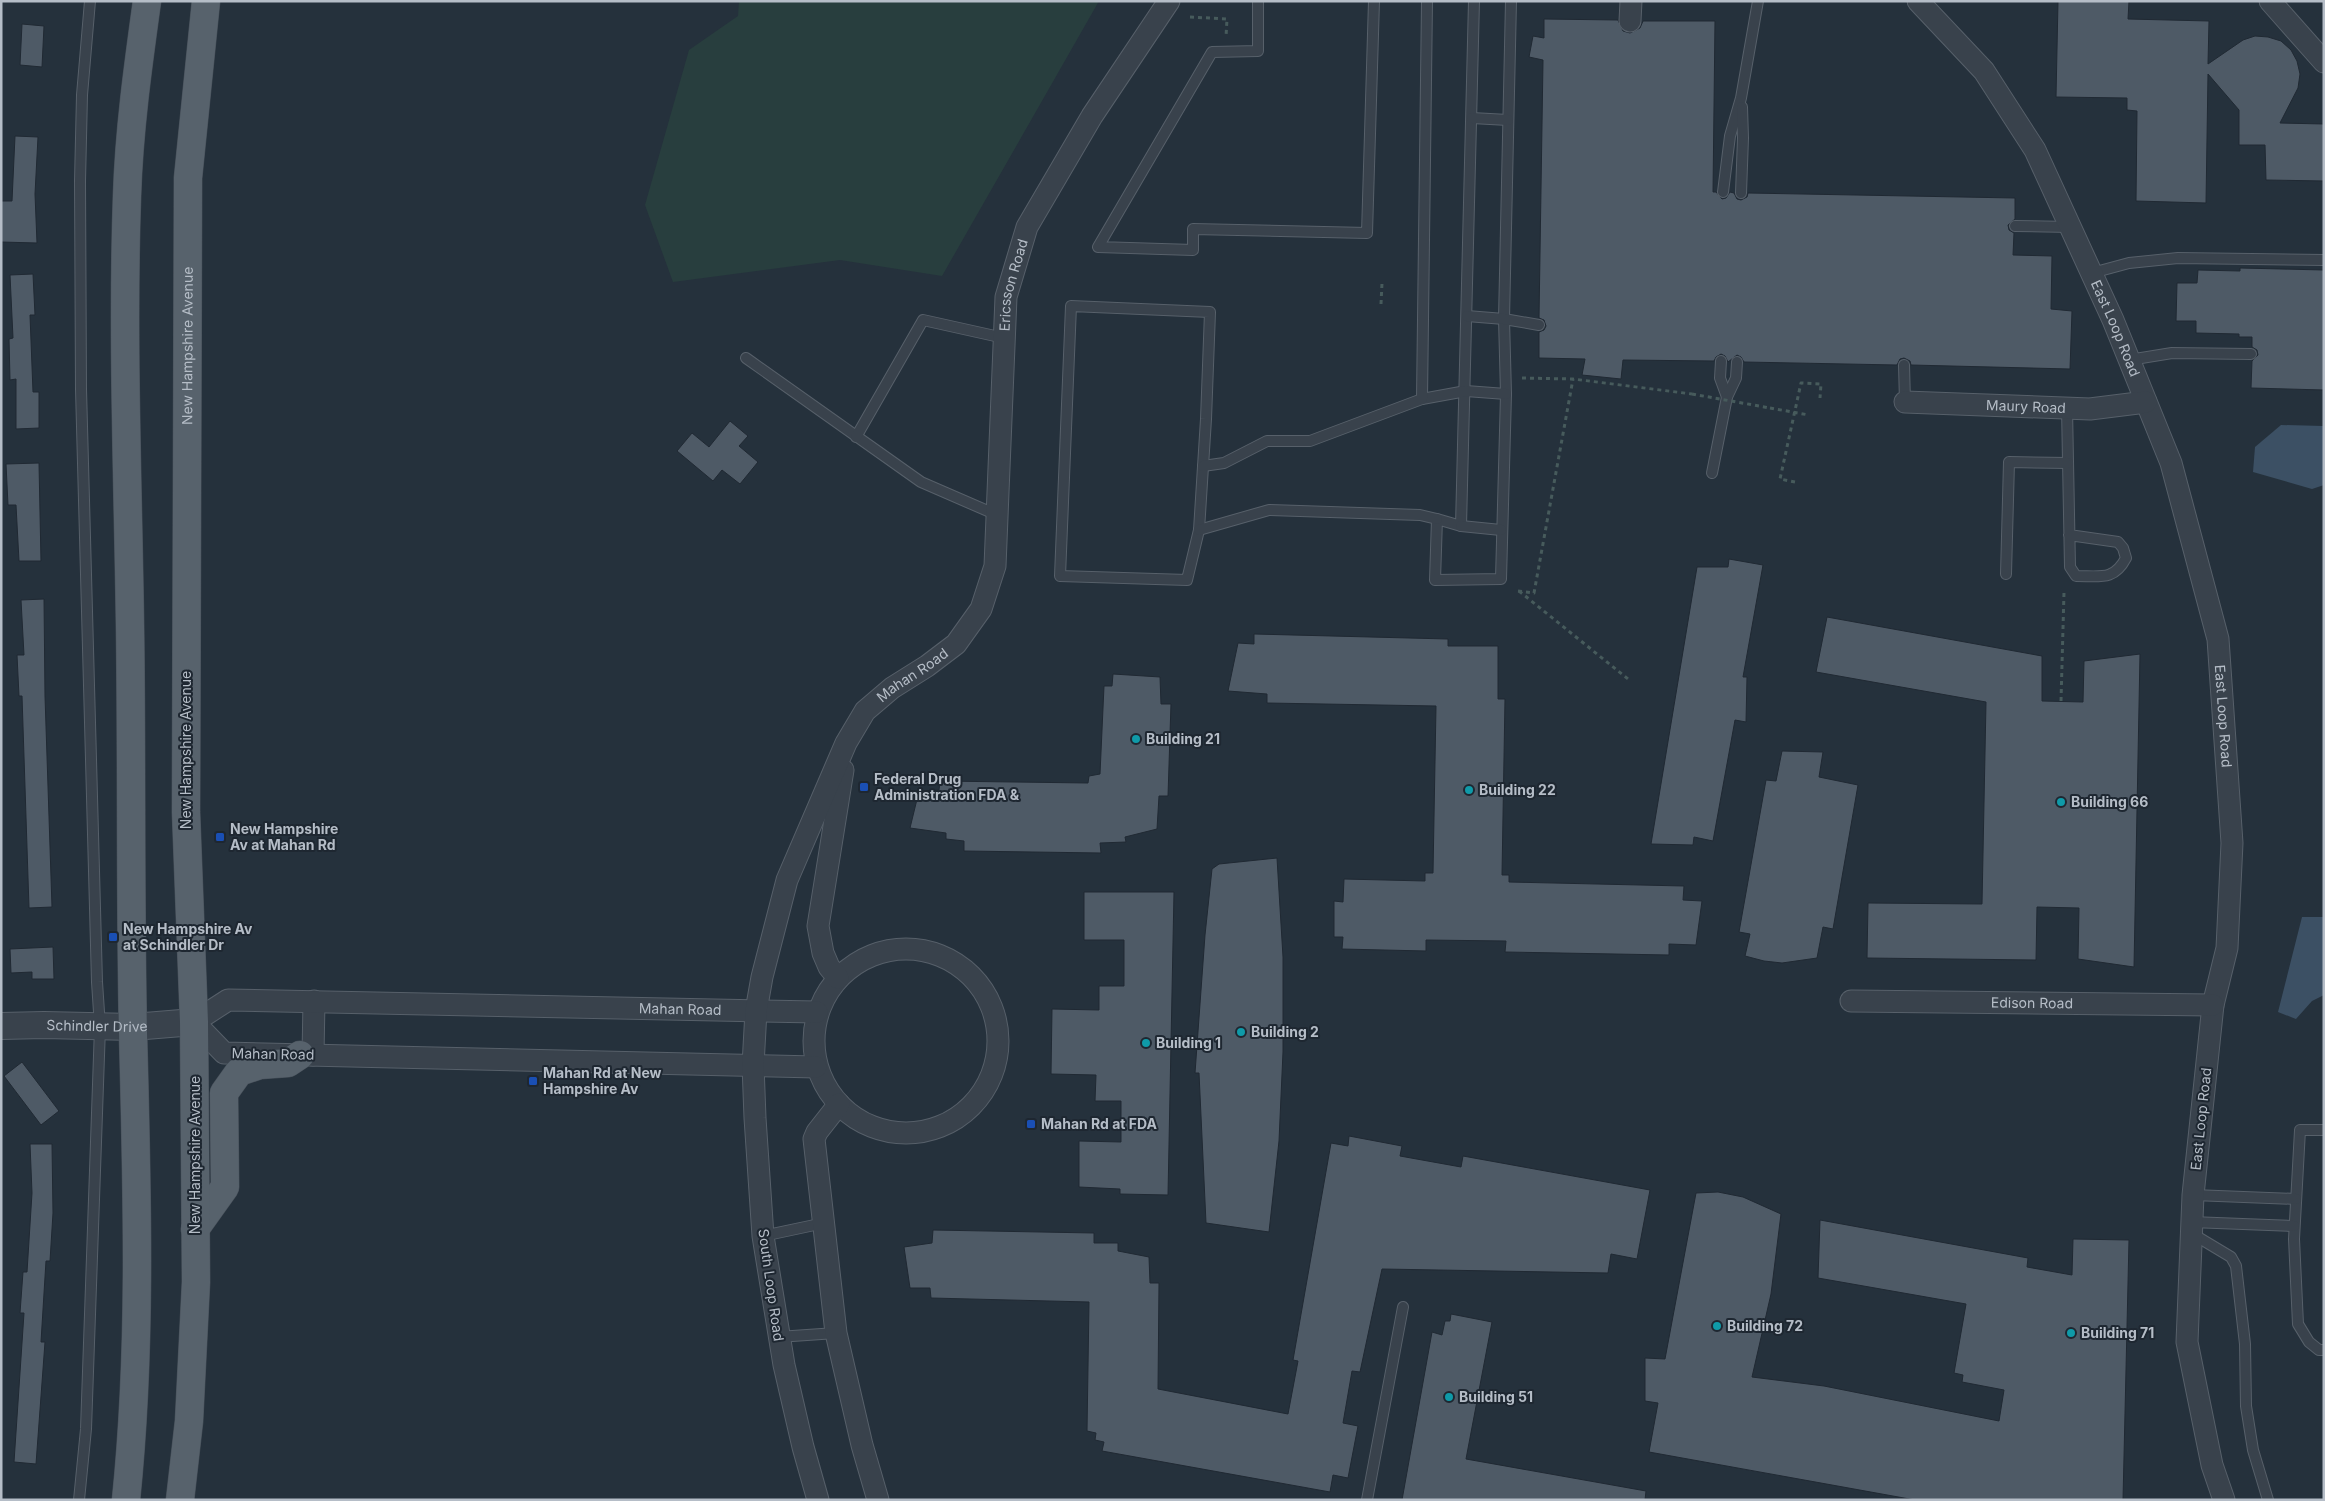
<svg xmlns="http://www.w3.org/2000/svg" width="2325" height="1501" font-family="Inter,sans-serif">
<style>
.green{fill:#283e3e}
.water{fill:#3c5064}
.building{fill:#4e5a66;stroke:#202933}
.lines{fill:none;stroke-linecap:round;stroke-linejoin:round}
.service-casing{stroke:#57606a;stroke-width:12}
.minor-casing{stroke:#57606a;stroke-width:23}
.tertiary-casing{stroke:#57606a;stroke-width:28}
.primary-casing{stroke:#454e58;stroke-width:29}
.path{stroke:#475b5c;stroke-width:3;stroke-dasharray:4 4;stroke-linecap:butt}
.service{stroke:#39424c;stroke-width:10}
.minor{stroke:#39424c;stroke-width:21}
.tertiary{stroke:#39424c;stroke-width:26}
.primary{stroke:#57626c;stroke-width:28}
.path-bridge{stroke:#475b5c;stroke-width:3;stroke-dasharray:4 4;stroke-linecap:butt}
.culture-dot{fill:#0f9aa8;stroke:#1e2731;stroke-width:2}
.transit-dot{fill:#1a4fb4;stroke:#1e2731;stroke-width:2}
.labels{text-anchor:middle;stroke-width:4;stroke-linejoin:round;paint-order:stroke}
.street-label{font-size:14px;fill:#b5bdc7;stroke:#1e2731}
.poi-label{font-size:14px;font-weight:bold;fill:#b5bdc7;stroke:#1e2731;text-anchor:start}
</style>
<rect width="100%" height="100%" fill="#25313c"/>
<!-- green -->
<polygon class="green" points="739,1 1099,1 942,276 840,260 673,282 645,205 689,50 738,16"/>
<!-- water -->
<g class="water">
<polygon points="2281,425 2324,426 2324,485 2312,489 2253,472 2255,447"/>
<polygon points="2302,917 2324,917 2324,995 2312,1001 2296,1019 2278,1012"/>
</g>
<!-- building -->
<g class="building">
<polygon points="2058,1 2129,1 2128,19 2209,21 2208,64 2243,40 2255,36 2268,37 2281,41 2291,50 2297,61 2300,74 2298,88 2280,123 2324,124 2324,181 2266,180 2265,145 2239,145 2239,110 2208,74 2206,203 2136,201 2137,111 2127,110 2127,98 2056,97"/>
<polygon points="1544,19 1618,20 1623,31 1630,33 1640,28 1643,21 1715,21 1713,192 1716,192 1722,199 1726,198 1730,192 1734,193 1737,199 1741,200 1747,197 1748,193 2015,198 2015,219 2008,225 2009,230 2014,233 2013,255 2052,256 2051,309 2072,311 2070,369 1911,365 1910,361 1904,358 1900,359 1897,365 1744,362 1741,357 1737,355 1728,362 1725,356 1721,354 1716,357 1714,361 1623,360 1621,379 1582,375 1585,359 1539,358 1539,332 1544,330 1546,326 1544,320 1539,318 1543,60 1529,57 1533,36 1544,38"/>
<polygon points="22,24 44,26 42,67 20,65"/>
<polygon points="15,136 38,137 35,194 37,243 1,242 1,201 12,201"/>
<polygon points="2240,268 2324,270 2324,390 2251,388 2252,361 2258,355 2257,350 2252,347 2252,337 2239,337 2239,334 2196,333 2196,321 2176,321 2177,283 2197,283 2198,270 2240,271"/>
<polygon points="33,274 35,315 30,315 33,392 39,392 39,428 16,429 16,379 10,380 9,339 13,338 10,275"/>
<polygon points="730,421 748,436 739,446 758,462 740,484 722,470 713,481 677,451 692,433 709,447"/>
<polygon points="39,463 41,561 19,561 16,505 8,505 6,464"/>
<polygon points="1729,559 1763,565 1743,677 1747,677 1746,722 1735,720 1713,841 1694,837 1693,845 1651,844 1697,567 1728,567"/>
<polygon points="44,599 45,696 52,907 29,908 22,696 19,696 17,655 24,655 21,600"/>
<polygon points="1827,617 2042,656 2042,701 2083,702 2084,661 2140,654 2134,967 2078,959 2079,908 2037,907 2036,960 1867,958 1868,903 1982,904 1986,702 1816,672"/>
<polygon points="1254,634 1448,639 1448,646 1498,646 1498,699 1505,699 1502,875 1509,875 1509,882 1684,886 1683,900 1702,901 1696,945 1669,944 1669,955 1505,952 1506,941 1426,940 1426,951 1342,949 1343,937 1334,937 1334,901 1343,902 1344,879 1425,881 1425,873 1433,873 1436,706 1267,703 1267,694 1228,691 1238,643 1254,644"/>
<polygon points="1113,674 1160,677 1161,704 1171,704 1168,796 1159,796 1157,829 1125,837 1126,842 1100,843 1101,853 964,851 964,841 946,839 946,833 910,828 919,791 939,790 940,781 1088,783 1089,776 1100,774 1104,686 1112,686"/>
<polygon points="1782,751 1823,752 1819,777 1858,785 1833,929 1823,927 1817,958 1782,963 1764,961 1745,956 1750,934 1739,932 1766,780 1776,781"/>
<polygon points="1277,858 1283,957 1283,1052 1279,1141 1269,1232 1206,1223 1199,1073 1195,1073 1205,935 1212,869 1219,864"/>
<polygon points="1084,892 1174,892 1168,1195 1120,1194 1120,1189 1079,1187 1079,1141 1121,1142 1121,1101 1095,1101 1096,1075 1051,1074 1052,1009 1099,1010 1099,986 1124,986 1124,940 1084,940"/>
<polygon points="53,947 54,979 32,979 32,972 11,973 10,949"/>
<polygon points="22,1062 59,1111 41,1125 4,1076"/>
<polygon points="1349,1136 1402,1146 1400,1156 1461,1167 1463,1156 1650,1190 1637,1259 1611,1254 1608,1273 1382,1269 1360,1372 1352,1371 1343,1423 1358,1426 1348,1478 1333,1475 1330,1492 1102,1451 1104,1442 1095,1440 1096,1433 1087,1431 1089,1302 931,1298 930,1288 910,1288 904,1247 932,1243 933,1230 1094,1233 1094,1243 1118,1243 1118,1251 1149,1257 1150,1283 1159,1283 1158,1389 1288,1414 1298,1361 1293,1360 1331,1143 1348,1146"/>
<polygon points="30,1144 52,1144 53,1213 50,1261 46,1261 41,1342 45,1342 36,1464 14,1462 24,1313 20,1313 23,1272 27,1272 32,1193"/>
<polygon points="1718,1192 1743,1197 1781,1214 1771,1294 1752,1377 1824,1386 1999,1421 2004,1390 1962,1382 1963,1375 1954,1373 1966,1304 1818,1278 1820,1220 2028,1258 2027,1267 2072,1275 2073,1239 2129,1240 2123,1500 1915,1500 1649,1452 1658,1403 1645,1401 1645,1358 1665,1359 1696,1193"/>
<polygon points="1451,1314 1492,1322 1466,1459 1646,1491 1645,1500 1402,1500 1432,1332 1442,1335 1445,1321 1450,1321"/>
</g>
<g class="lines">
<defs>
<g id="service">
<polyline points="1258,1 1258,51 1212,52 1098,247 1193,250 1193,229 1367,233 1374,1"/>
<polyline points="1474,1 1461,526 1437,519 1435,580 1501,579 1506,394 1504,319 1511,1"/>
<polyline points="1472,118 1508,120"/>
<polyline points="1723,192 1730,136 1741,98 1758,1"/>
<polyline points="1741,193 1743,138 1742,107"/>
<polyline points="2015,226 2070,227"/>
<polyline points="2092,273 2129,263 2178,258 2324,260"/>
<polygon points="1071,306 1210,312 1206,419 1199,530 1187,580 1060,576"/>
<polyline points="1467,316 1504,319 1539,325"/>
<polyline points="746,358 921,482 997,515"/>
<polyline points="2129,360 2172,353 2251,354"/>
<polyline points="1721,361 1720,378 1727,397"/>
<polyline points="1904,365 1905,402"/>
<polyline points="1422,399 1466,391 1506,394"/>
<path d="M2067,408L2070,567L2076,576C2100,576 2114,581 2126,558L2123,548L2118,542L2069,535"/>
<polyline points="856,437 923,320 1004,338"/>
<polyline points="1203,466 1224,463 1267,441 1310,441 1422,399 1427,1"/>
<polyline points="1712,473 1727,397 1736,378 1737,362"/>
<polyline points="1461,526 1501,530"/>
<polyline points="1199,530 1269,510 1420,515 1437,519"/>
<polyline points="2006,574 2009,462 2068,463"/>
<polyline points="2324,1130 2300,1130 2294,1239 2298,1324 2309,1342 2319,1350 2324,1350"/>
<polyline points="2193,1195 2296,1199"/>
<polyline points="2191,1222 2294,1226"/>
<polyline points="2191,1233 2231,1257 2236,1266 2245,1344 2246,1406 2253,1450 2268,1500"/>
<polyline points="763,1236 824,1223"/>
<polyline points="778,1337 836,1333"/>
<polyline points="79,1500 86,1429 100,1027 97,982 81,389 80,181 82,95 90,1"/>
<polyline points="1367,1500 1403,1307"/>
</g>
<g id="minor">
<path id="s1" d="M1918,1L1984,71L2035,150L2113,320L2171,463L2218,639L2232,843L2227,948L2213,1005L2193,1195L2187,1342L2212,1465L2224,1500"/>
<polyline points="2270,1 2324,62"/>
<polyline points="1630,21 1631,1"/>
<path id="s2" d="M1905,402L2090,409L2146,402"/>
<circle cx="906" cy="1041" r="92"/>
<polyline points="838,978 829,967 823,953 818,926 843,770"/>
<path id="s3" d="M1851,1001L2213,1005"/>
<polyline points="313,1055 314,1001"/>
<path id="s4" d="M816,1067L224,1053L194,1022L228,1000L817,1012"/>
<polyline points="839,1104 817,1132 814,1139 836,1333 862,1445 878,1500"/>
<path id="s5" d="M818,1500L803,1447L784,1365L763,1236L755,1118L753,1065L756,1011L762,977L787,880L846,743L865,711L892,688L927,666L956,644L981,609L995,566L1006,297L1027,227L1092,116L1169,1"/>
</g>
<g id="tertiary">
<path id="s6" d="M1,1026L44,1025L133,1027L194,1022"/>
</g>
<g id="primary">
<polyline points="195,1229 225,1187 224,1093 239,1072 260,1065 288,1063 300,1055"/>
<path d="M126,1500C142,1345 137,1188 133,1033C130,897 132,761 130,626C128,483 122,339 127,196C129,131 138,66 147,1"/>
<path id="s7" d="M180,1500L189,1421L196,1282L194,1022L186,812L188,178L206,1"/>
</g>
</defs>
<!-- service casing -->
<use href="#service" class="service-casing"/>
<!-- minor casing -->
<use href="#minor" class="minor-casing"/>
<!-- tertiary casing -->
<use href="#tertiary" class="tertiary-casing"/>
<!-- primary casing -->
<use href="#primary" class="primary-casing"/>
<!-- path -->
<g class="path">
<polyline points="1190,17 1227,19 1226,37"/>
<polyline points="1381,304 1382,283"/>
<polyline points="1522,378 1573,379 1692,394"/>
<polyline points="1770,408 1809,415"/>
<polyline points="1795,482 1780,479 1801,383 1821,384 1820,398"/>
<polyline points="1518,591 1534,593 1573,379"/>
<polyline points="1519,591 1628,679"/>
<polyline points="2061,701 2064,592"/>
</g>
<!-- service -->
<use href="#service" class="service"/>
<!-- minor -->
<use href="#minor" class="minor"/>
<!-- tertiary -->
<use href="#tertiary" class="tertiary"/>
<!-- primary -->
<use href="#primary" class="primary"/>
<!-- path-bridge -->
<polyline class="path-bridge" points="1692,394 1770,408"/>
</g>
<!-- markers -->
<g class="culture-dot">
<circle cx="1136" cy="739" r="5"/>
<circle cx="1469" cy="790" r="5"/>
<circle cx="2061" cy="802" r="5"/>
<circle cx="1241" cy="1032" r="5"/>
<circle cx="1146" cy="1043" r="5"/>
<circle cx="1717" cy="1326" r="5"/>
<circle cx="2071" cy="1333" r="5"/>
<circle cx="1449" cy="1397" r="5"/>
</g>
<g class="transit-dot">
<rect x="859" y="782" width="10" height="10" rx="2.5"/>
<rect x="215" y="832" width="10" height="10" rx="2.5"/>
<rect x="108" y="932" width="10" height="10" rx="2.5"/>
<rect x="528" y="1076" width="10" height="10" rx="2.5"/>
<rect x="1026" y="1119" width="10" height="10" rx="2.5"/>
</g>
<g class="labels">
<!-- street labels -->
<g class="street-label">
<text dy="5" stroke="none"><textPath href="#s5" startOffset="1300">Ericsson Road</textPath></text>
<text dy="5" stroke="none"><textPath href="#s1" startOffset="386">East Loop Road</textPath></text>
<text dy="5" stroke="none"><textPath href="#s7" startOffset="1155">New Hampshire Avenue</textPath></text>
<text dy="5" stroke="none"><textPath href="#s2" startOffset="121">Maury Road</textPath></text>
<text dy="5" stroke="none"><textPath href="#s5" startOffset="876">Mahan Road</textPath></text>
<text dy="5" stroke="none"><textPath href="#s1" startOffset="791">East Loop Road</textPath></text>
<text transform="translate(186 750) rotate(-90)" y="5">New Hampshire Avenue</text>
<text dy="5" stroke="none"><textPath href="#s3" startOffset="181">Edison Road</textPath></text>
<text dy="5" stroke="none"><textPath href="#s4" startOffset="1128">Mahan Road</textPath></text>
<text dy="5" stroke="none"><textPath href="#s6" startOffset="96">Schindler Drive</textPath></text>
<text transform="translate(273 1054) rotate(1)" y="5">Mahan Road</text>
<text transform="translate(2201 1119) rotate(-84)" y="5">East Loop Road</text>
<text transform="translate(195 1155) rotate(-90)" y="5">New Hampshire Avenue</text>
<text transform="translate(771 1285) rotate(82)" y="5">South Loop Road</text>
</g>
<!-- poi labels -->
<g class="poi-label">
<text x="1146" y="744">Building 21</text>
<text x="874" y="784">Federal Drug<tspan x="874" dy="16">Administration FDA &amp;</tspan></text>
<text x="1479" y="795">Building 22</text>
<text x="2071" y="807">Building 66</text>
<text x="230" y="834">New Hampshire<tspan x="230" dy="16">Av at Mahan Rd</tspan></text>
<text x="123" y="934">New Hampshire Av<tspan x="123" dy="16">at Schindler Dr</tspan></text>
<text x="1251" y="1037">Building 2</text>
<text x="1156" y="1048">Building 1</text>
<text x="543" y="1078">Mahan Rd at New<tspan x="543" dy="16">Hampshire Av</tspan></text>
<text x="1041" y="1129">Mahan Rd at FDA</text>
<text x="1727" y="1331">Building 72</text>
<text x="2081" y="1338">Building 71</text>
<text x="1459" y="1402">Building 51</text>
</g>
</g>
<!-- border -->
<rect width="2325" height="1501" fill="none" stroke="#b5bdc7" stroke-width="5"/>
</svg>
